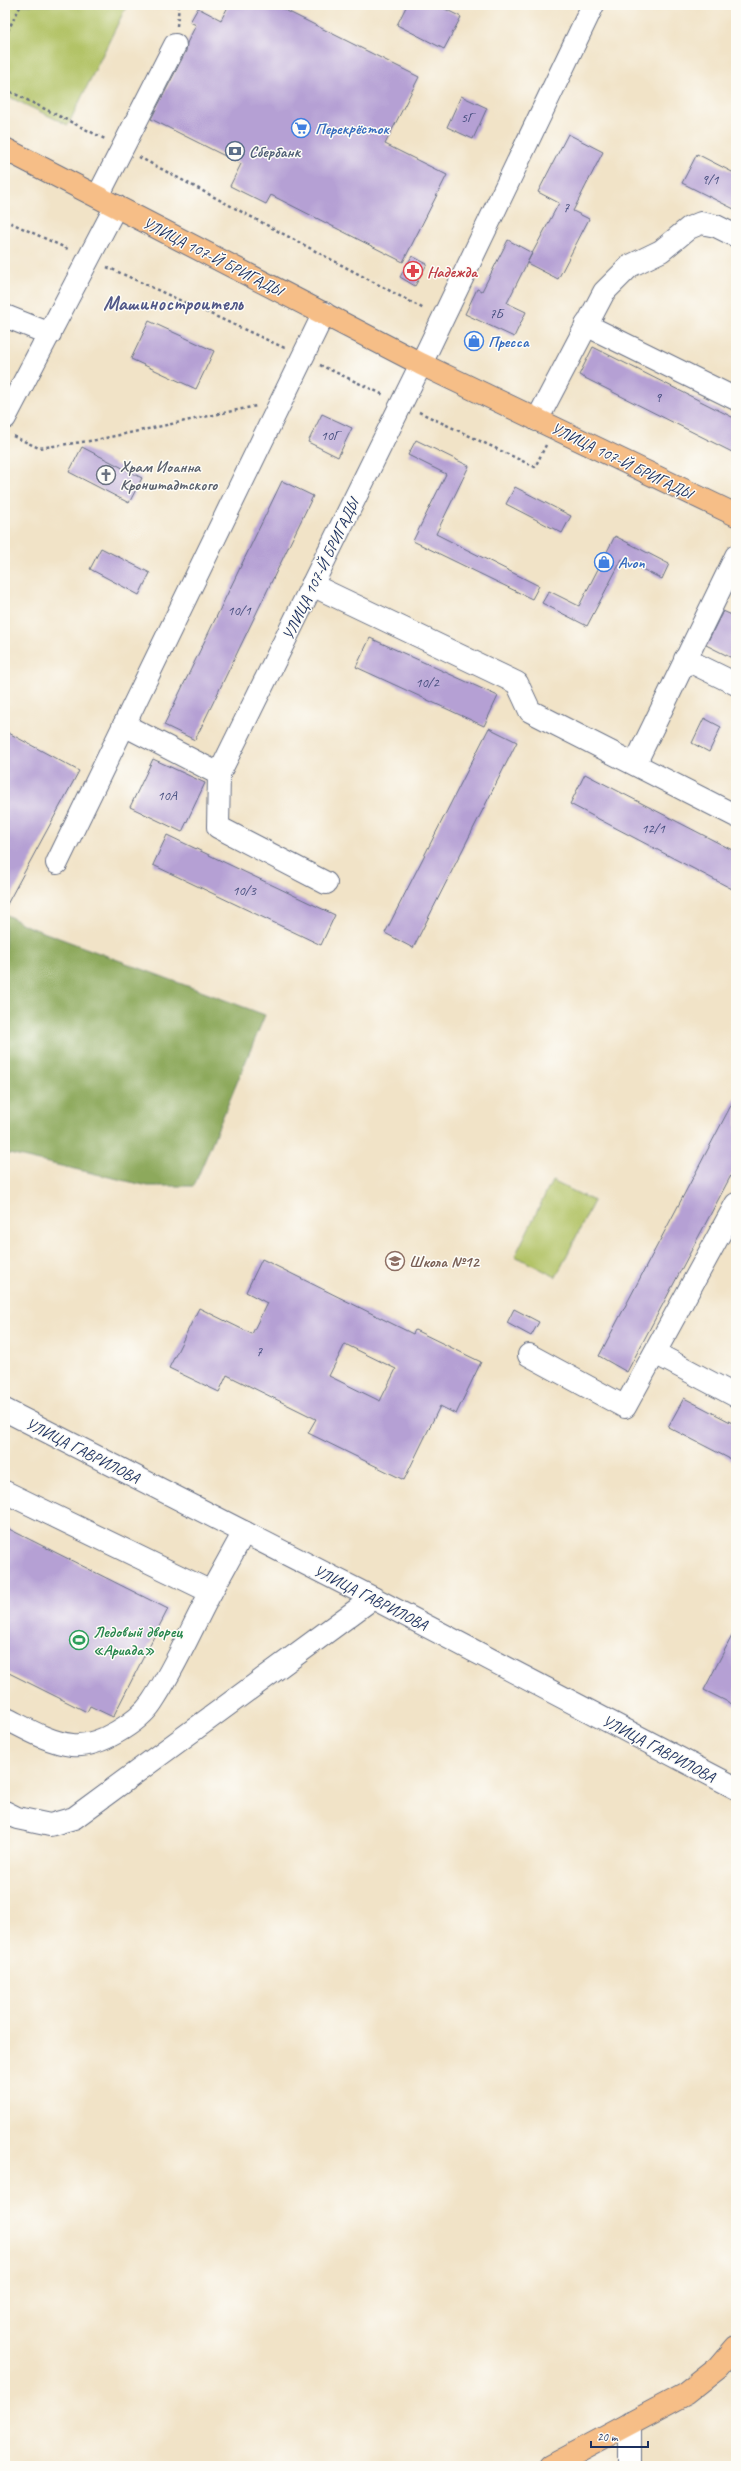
<svg xmlns="http://www.w3.org/2000/svg" width="741" height="2471" font-family="Caveat,sans-serif">
<style>
.green{fill:#b2c366;stroke:#667962}
.forest{fill:#8da95b;stroke:#546c5c}
.building{fill:#b5a0d4;fill-rule:evenodd}
.lines{fill:none;stroke-linecap:round;stroke-linejoin:round}
.minor-casing{stroke:#666e83;stroke-width:24}
.major-casing{stroke:#666e83;stroke-width:24}
.path{stroke:#666e83;stroke-width:2.5;stroke-dasharray:3 3;stroke-linecap:butt}
.minor{stroke:#fff;stroke-width:22}
.major{stroke:#f6be87;stroke-width:22}
.labels{text-anchor:middle;stroke-width:3;stroke-linejoin:round;paint-order:stroke}
.number-label{font-size:14px;fill:#424b7c}
.shop-label{font-size:16px;font-weight:bold;fill:#366cbe;stroke:#fdfcf7;text-anchor:start}
.service-label{font-size:16px;font-weight:bold;fill:#4e5e75;stroke:#fdfcf7;text-anchor:start}
.street-label{font-size:16px;fill:#1b2f5e;stroke:#fdfcf7}
.health-label{font-size:16px;font-weight:bold;fill:#be3a42;stroke:#fdfcf7;text-anchor:start}
.worship-label{font-size:16px;font-weight:bold;fill:#5b616d;stroke:#fdfcf7;text-anchor:start}
.education-label{font-size:16px;font-weight:bold;fill:#785e54;stroke:#fdfcf7;text-anchor:start}
.leisure-label{font-size:16px;font-weight:bold;fill:#27864d;stroke:#fdfcf7;text-anchor:start}
.district-label{font-size:20px;font-weight:bold;fill:#515787;stroke:#fdfcf7}
</style>
<rect width="100%" height="100%" fill="#fdfcf7"/>
<filter id="ink" filterUnits="userSpaceOnUse"><feTurbulence type="fractalNoise" baseFrequency=".025" numOctaves="2"/><feDisplacementMap in="SourceGraphic" scale="8" xChannelSelector="R" yChannelSelector="G"/><feConvolveMatrix kernelMatrix="1 2 1 2 8 2 1 2 1" color-interpolation-filters="sRGB"/></filter>
<filter id="wash" filterUnits="userSpaceOnUse"><feTurbulence type="fractalNoise" baseFrequency=".012" numOctaves="4" result="noise"/><feDisplacementMap in="SourceGraphic" scale="16" xChannelSelector="R" yChannelSelector="G"/><feGaussianBlur stdDeviation="0.9" result="paint"/><feColorMatrix in="noise" values="0 0 0 0 0 0 0 0 0 0 0 0 0 0 0 0 0 1.4 0 .05"/><feComposite in="paint" operator="in"/></filter>
<g filter="url(#wash)">
<rect width="100%" height="100%" fill="#f1e3c7"/>
<!-- green -->
<g class="green">
<polygon points="5,5 127,5 68,125 5,95"/>
<polygon points="552,1181 594,1201 556,1277 515,1256"/>
</g>
<!-- forest -->
<polygon class="forest" points="5,914 27,926 265,1015 194,1186 148,1186 5,1153"/>
<g id="blocks">
<!-- building -->
<g class="building">
<polygon points="229,5 275,5 419,77 385,144 447,175 403,262 271,195 266,204 230,186 241,164 151,119 186,51 187,43 196,25 190,22 198,8 221,20"/>
<polygon points="407,5 437,5 461,17 444,49 397,25"/>
<polygon points="461,96 487,108 473,139 447,127"/>
<polygon points="568,134 603,152 573,211 589,219 558,279 527,263 559,203 538,192"/>
<polygon points="697,154 736,174 736,210 682,183"/>
<polygon points="508,240 532,253 507,303 526,312 514,337 465,314 477,289 482,291"/>
<polygon points="412,256 427,264 415,286 400,277"/>
<polygon points="149,321 214,351 196,389 131,359"/>
<polygon points="593,347 736,419 736,454 579,375"/>
<polygon points="322,414 352,428 338,457 308,442"/>
<polygon points="416,440 469,466 436,534 539,586 532,599 413,541 446,474 408,455"/>
<polygon points="82,447 142,478 129,503 69,472"/>
<polygon points="282,481 313,496 195,740 164,725"/>
<polygon points="515,487 571,516 562,533 506,504"/>
<polygon points="615,536 669,564 662,579 622,559 587,626 542,603 549,591 579,606"/>
<polygon points="101,548 150,573 139,595 90,569"/>
<polygon points="723,611 736,617 736,660 706,645"/>
<polygon points="370,638 498,696 484,726 356,667"/>
<polygon points="704,718 721,727 709,752 692,743"/>
<polygon points="489,728 517,742 413,948 385,933"/>
<polygon points="5,731 79,771 5,908"/>
<polygon points="153,759 205,783 182,832 130,807"/>
<polygon points="585,774 736,852 736,891 570,804"/>
<polygon points="167,835 335,915 321,945 153,865"/>
<polygon points="736,1096 736,1166 627,1372 599,1356"/>
<path d="M262,1259L413,1334L415,1330L481,1362L456,1414L440,1406L404,1480L308,1433L316,1419L227,1375L219,1392L169,1368L199,1308L252,1334L267,1303L246,1292ZM345,1344L396,1369L380,1401L329,1376Z"/>
<polygon points="514,1309 539,1322 531,1336 507,1323"/>
<polygon points="684,1398 736,1425 736,1462 668,1427"/>
<polygon points="5,1527 168,1609 113,1717 90,1706 87,1712 5,1671"/>
<polygon points="736,1628 736,1706 704,1690"/>
</g>
</g>
</g>
<g filter="url(#ink)">
<use href="#blocks" fill-opacity="0" stroke="#666e83" stroke-width="1"/>
<g class="lines">
<defs>
<g id="minor">
<polyline points="98,196 175,45"/>
<polyline points="5,316 50,334"/>
<polyline points="586,325 736,399"/>
<polyline points="5,418 116,206"/>
<polyline points="537,420 604,292 630,266 661,251 689,228 701,223 716,226 736,236"/>
<polyline points="312,585 517,683 530,711 736,816"/>
<polyline points="685,659 736,684"/>
<polyline points="124,725 219,774 421,364 593,5"/>
<polyline points="635,764 736,556"/>
<polyline points="219,774 218,827 326,883"/>
<polyline points="57,863 324,313"/>
<polyline points="655,1353 736,1396"/>
<polyline points="529,1355 625,1407 736,1204"/>
<polyline points="5,1410 373,1598 736,1788"/>
<polyline points="5,1492 211,1592 244,1532"/>
<path d="M5,1718C27,1729 48,1742 72,1745C98,1748 139,1722 152,1702C175,1668 192,1627 211,1592"/>
<polyline points="5,1812 17,1818 50,1825 74,1818 373,1598"/>
<polyline points="630,2466 630,2423"/>
</g>
<g id="major">
<polyline points="5,149 421,364 736,515"/>
<polyline points="550,2466 685,2394 718,2368 736,2347"/>
</g>
</defs>
<!-- minor casing -->
<use href="#minor" class="minor-casing"/>
<!-- major casing -->
<use href="#major" class="major-casing"/>
<!-- path -->
<g class="path">
<polyline points="177,26 179,5"/>
<polyline points="5,36 21,5"/>
<polyline points="5,89 105,139"/>
<polyline points="139,157 424,309"/>
<polyline points="5,220 70,250"/>
<polyline points="107,267 285,348"/>
<polyline points="320,365 384,395"/>
<polyline points="419,412 535,467 546,445"/>
<polyline points="13,436 39,448 96,440 256,406"/>
</g>
<!-- minor -->
<use href="#minor" class="minor"/>
<!-- major -->
<use href="#major" class="major"/>
</g>
</g>
<!-- icons -->
<defs>
<symbol id="supermarket-ring" viewBox="-11 -11 22 22"><circle r="9.5" fill="#fdfcf7" stroke="#3f7fe0" stroke-width="1.5"/><path d="M-6-5.5h2.5l.6 2H6L4.5 2H-2.5L-4.4-4H-6ZM-1.5 3.2a1.3 1.3 0 1 0 .1 0ZM3 3.2a1.3 1.3 0 1 0 .1 0Z" fill="#3f7fe0"/></symbol>
<symbol id="bank-ring" viewBox="-11 -11 22 22"><circle r="9.5" fill="#fdfcf7" stroke="#5c6f8a" stroke-width="1.5"/><path d="M-6-4H6V4H-6ZM0-2.3a2.3 2.3 0 1 0 0 4.6a2.3 2.3 0 1 0 0-4.6Z" fill="#5c6f8a"/></symbol>
<symbol id="pharmacy-ring" viewBox="-11 -11 22 22"><circle r="9.5" fill="#fdfcf7" stroke="#e0444e" stroke-width="1.5"/><path d="M-2-6h4v4h4v4h-4v4h-4v-4h-4v-4h4Z" fill="#e0444e"/></symbol>
<symbol id="shop-ring" viewBox="-11 -11 22 22"><circle r="9.5" fill="#fdfcf7" stroke="#3f7fe0" stroke-width="1.5"/><path d="M-5-2.5h2.3a2.7 3.5 0 0 1 5.4 0H5L5.5 6h-11ZM-1.5-2.5h3a1.5 2.3 0 0 0-3 0Z" fill="#3f7fe0"/></symbol>
<symbol id="church-ring" viewBox="-11 -11 22 22"><circle r="9.5" fill="#fdfcf7" stroke="#6b7280" stroke-width="1.5"/><path d="M-1.2-6h2.4v3.5h3.3v2.4h-3.3V6h-2.4V-.1h-3.3v-2.4h3.3Z" fill="#6b7280"/></symbol>
<symbol id="school-ring" viewBox="-11 -11 22 22"><circle r="9.5" fill="#fdfcf7" stroke="#8d6e63" stroke-width="1.5"/><path d="M0-5L7-2L0 1L-7-2ZM-4 1L0 2.5L4 1V4Q0 6-4 4Z" fill="#8d6e63"/></symbol>
<symbol id="stadium-ring" viewBox="-11 -11 22 22"><circle r="9.5" fill="#fdfcf7" stroke="#2e9e5b" stroke-width="1.5"/><path d="M0-5a6.5 5 0 1 0 0 10a6.5 5 0 1 0 0-10ZM-3.5-1.8h7v3.6h-7Z" fill="#2e9e5b"/></symbol>
</defs>
<g fill-rule="evenodd">
<use href="#supermarket-ring" x="290" y="117" width="22" height="22"/>
<use href="#bank-ring" x="224" y="140" width="22" height="22"/>
<use href="#pharmacy-ring" x="402" y="260" width="22" height="22"/>
<use href="#shop-ring" x="463" y="330" width="22" height="22"/>
<use href="#church-ring" x="95" y="464" width="22" height="22"/>
<use href="#shop-ring" x="593" y="551" width="22" height="22"/>
<use href="#school-ring" x="384" y="1250" width="22" height="22"/>
<use href="#stadium-ring" x="68" y="1629" width="22" height="22"/>
</g>
<g class="labels">
<!-- number labels -->
<g class="number-label">
<text x="467" y="122">5Г</text>
<text x="710" y="184">9/1</text>
<text x="566" y="212">7</text>
<text x="496" y="318">7Б</text>
<text x="658" y="402">9</text>
<text x="330" y="440">10Г</text>
<text x="239" y="615">10/1</text>
<text x="427" y="687">10/2</text>
<text x="167" y="800">10А</text>
<text x="653" y="833">12/1</text>
<text x="244" y="895">10/3</text>
<text x="259" y="1356">7</text>
</g>
<!-- shop labels -->
<g class="shop-label">
<text x="315" y="134">Перекрёсток</text>
<text x="488" y="347">Пресса</text>
<text x="618" y="568">Avon</text>
</g>
<!-- service labels -->
<g class="service-label">
<text x="249" y="157">Сбербанк</text>
</g>
<!-- street labels -->
<g class="street-label">
<text transform="translate(213 256) rotate(27)" y="6">УЛИЦА 107-Й БРИГАДЫ</text>
<text transform="translate(622 460) rotate(26)" y="6">УЛИЦА 107-Й БРИГАДЫ</text>
<text transform="translate(320 569) rotate(-64)" y="6">УЛИЦА 107-Й БРИГАДЫ</text>
<text transform="translate(83 1450) rotate(27)" y="6">УЛИЦА ГАВРИЛОВА</text>
<text transform="translate(371 1597) rotate(27)" y="6">УЛИЦА ГАВРИЛОВА</text>
<text transform="translate(659 1748) rotate(28)" y="6">УЛИЦА ГАВРИЛОВА</text>
</g>
<!-- health labels -->
<g class="health-label">
<text x="427" y="277">Надежда</text>
</g>
<!-- worship labels -->
<g class="worship-label">
<text x="120" y="472">Храм Иоанна<tspan x="120" dy="18">Кронштадтского</tspan></text>
</g>
<!-- education labels -->
<g class="education-label">
<text x="409" y="1267">Школа №12</text>
</g>
<!-- leisure labels -->
<g class="leisure-label">
<text x="93" y="1637">Ледовый дворец<tspan x="93" dy="18">«Ариада»</tspan></text>
</g>
<!-- district labels -->
<g class="district-label">
<text x="173" y="310">Машиностроитель</text>
</g>
</g>
<!-- margin -->
<rect width="741" height="2471" fill="none" stroke="#fdfcf7" stroke-width="20"/>
<!-- scale -->
<path d="M591 2441v6h57v-6" fill="none" stroke="#1b2f5e" stroke-width="2"/>
<text x="597" y="2441" font-size="12" fill="#1b2f5e" stroke="#fdfcf7" stroke-width="3" paint-order="stroke">20 m</text>
</svg>
